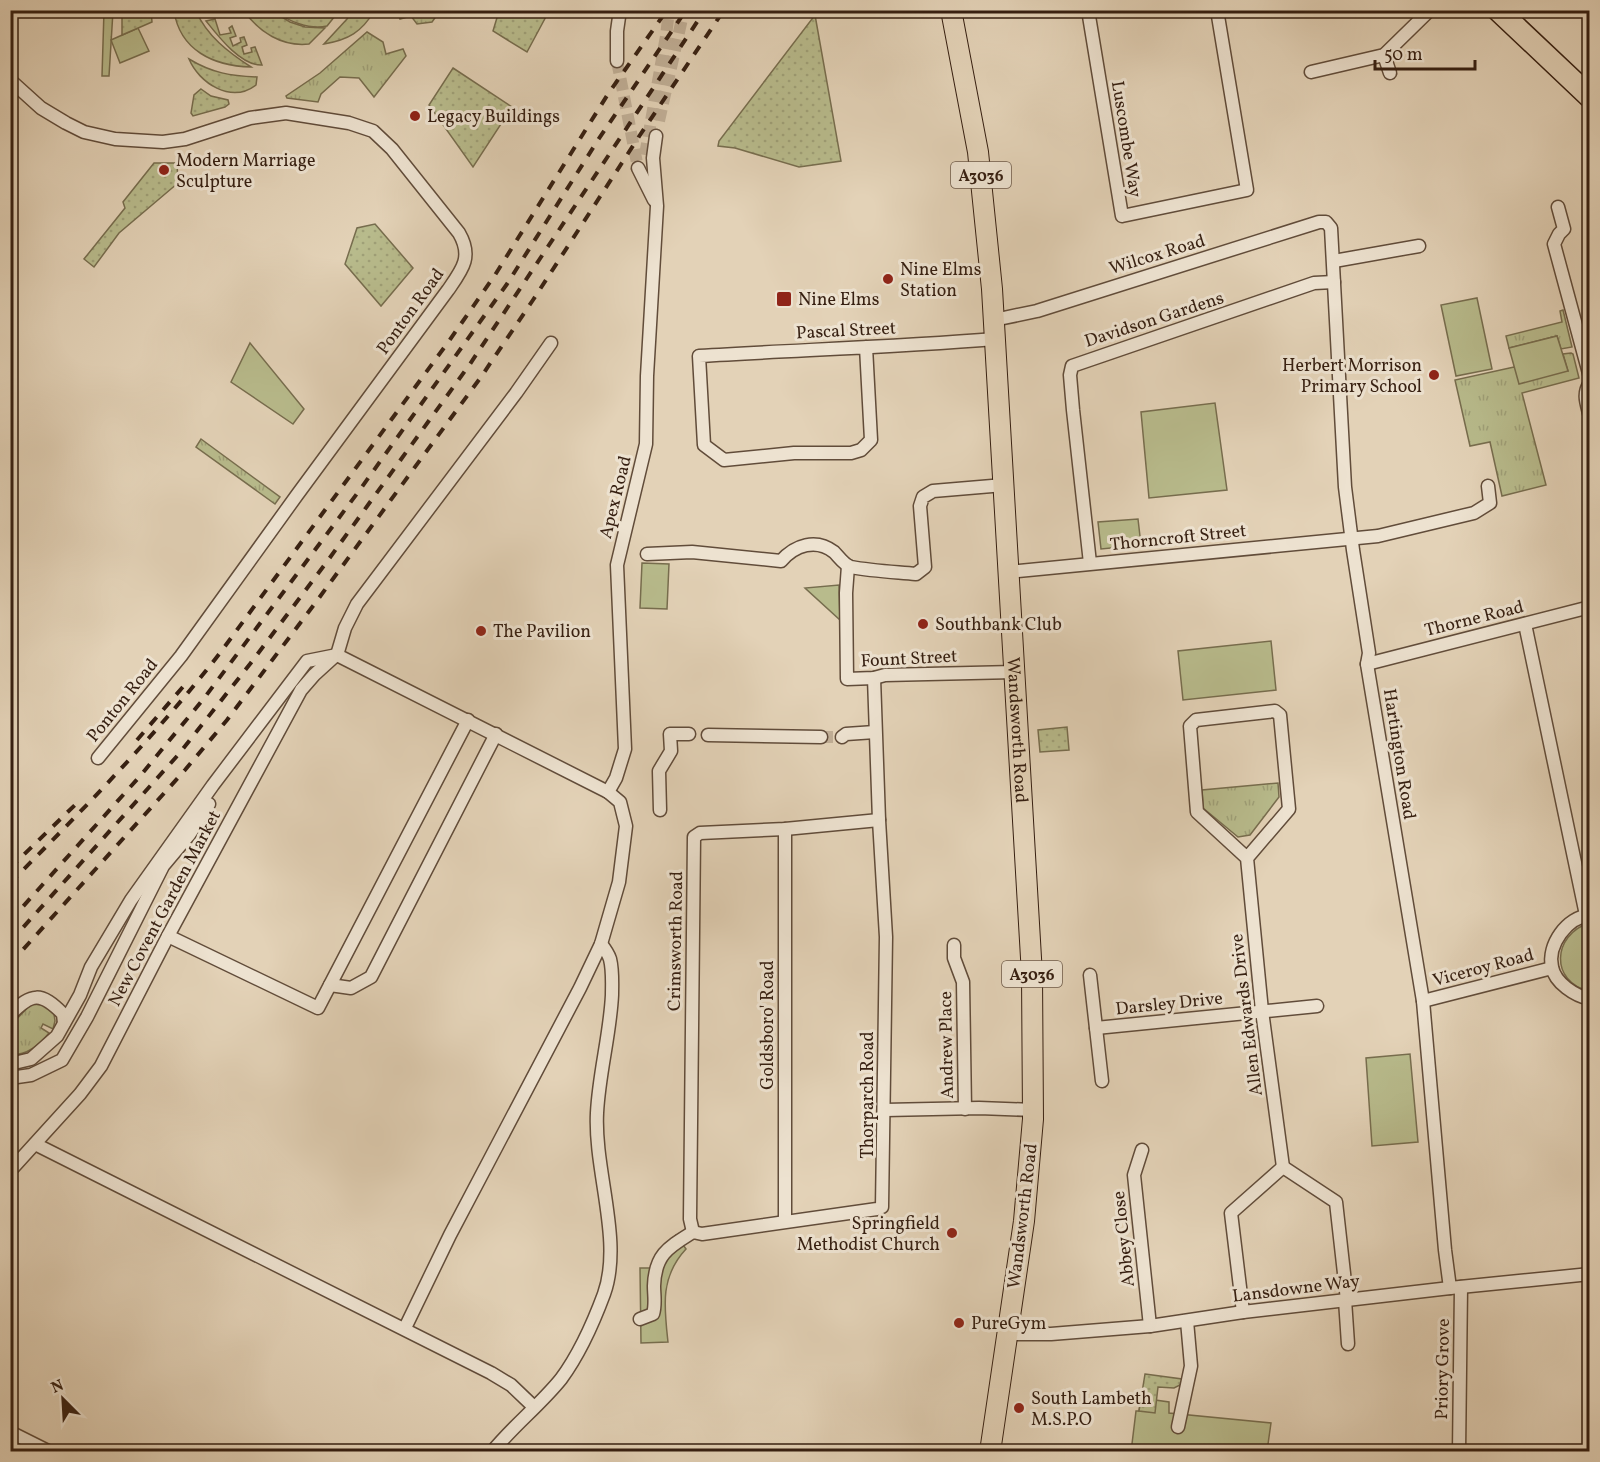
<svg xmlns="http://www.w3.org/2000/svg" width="1600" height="1462" font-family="Vollkorn,serif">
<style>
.grass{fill:url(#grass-tufts);stroke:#776d4e;stroke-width:1.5}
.park{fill:#b8bb8c;stroke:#776d4e;stroke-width:1.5}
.garden{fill:url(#garden-dots);stroke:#776d4e;stroke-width:1.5}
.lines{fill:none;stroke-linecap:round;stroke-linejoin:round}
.minor-tunnel{stroke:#c0ae96;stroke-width:12;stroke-dasharray:12 6;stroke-linecap:butt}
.minor-casing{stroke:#614c3a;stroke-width:15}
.primary-casing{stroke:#361f11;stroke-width:22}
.trunk-casing{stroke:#361f11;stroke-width:24}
.minor{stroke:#ede2d0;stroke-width:12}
.primary{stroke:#e3d2b7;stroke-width:20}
.trunk{stroke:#e3d2b7;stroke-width:21}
.rail{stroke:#361f11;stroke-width:4;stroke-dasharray:10 10;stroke-linecap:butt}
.poi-dot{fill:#8f2418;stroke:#ede2d0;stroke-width:2}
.labels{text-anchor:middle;stroke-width:6;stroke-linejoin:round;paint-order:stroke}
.shield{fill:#ede2d0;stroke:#6d5a4a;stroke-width:1.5}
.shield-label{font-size:16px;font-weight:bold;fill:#361f11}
.poi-label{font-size:18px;fill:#361f11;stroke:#ede2d0;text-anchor:start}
.street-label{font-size:18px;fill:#361f11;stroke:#ede2d0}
</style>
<defs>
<pattern id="grass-tufts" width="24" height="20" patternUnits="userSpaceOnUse" patternTransform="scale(1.5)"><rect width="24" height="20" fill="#b8bb8c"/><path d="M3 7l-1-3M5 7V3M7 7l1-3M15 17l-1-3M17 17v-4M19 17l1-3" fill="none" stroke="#9fa078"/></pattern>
<pattern id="garden-dots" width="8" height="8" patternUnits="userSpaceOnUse" patternTransform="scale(1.5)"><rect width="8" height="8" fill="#b8bb8c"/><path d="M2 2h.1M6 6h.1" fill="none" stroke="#9fa078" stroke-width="1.8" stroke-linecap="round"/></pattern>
</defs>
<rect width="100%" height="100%" fill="#e3d2b7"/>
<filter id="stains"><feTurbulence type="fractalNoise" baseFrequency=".00333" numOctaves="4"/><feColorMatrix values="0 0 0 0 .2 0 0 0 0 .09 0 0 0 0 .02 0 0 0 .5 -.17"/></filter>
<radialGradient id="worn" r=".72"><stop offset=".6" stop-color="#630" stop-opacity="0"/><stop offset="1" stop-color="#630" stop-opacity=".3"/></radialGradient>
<!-- grass -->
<g class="grass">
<polygon points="104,11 113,11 109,76 102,76"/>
<polygon points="397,11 397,10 440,11 432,22 417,24 411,16 400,19"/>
<polygon points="367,32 383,42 386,54 403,49 406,56 374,97 359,78 340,77 321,94 318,102 287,98 286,96 320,73"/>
<polygon points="1563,310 1572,347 1561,349 1557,336 1509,348 1506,336 1562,322 1560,311"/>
<polygon points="1571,353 1573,354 1579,378 1522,393 1546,485 1502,496 1490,442 1470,446 1455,380 1514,367 1568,371 1563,354"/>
<polygon points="201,439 280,497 275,504 196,447"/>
<polygon points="1278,783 1279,797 1250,835 1238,837 1203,808 1202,790"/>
<path d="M31,1004L44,1005L54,1014L55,1021L53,1029L43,1024L41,1028L49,1033C39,1045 28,1055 11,1055V1025Z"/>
</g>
<!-- park -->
<g class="park">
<polygon points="138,28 149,51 120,63 111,40"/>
<polygon points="1477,298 1492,369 1456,376 1441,305"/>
<polygon points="1557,336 1568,371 1519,384 1509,348"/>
<polygon points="250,343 304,409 293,424 231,382"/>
<polygon points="1215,403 1227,490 1149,498 1141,412"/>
<polygon points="1138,519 1141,545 1101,549 1098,522"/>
<polygon points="642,563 669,564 667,609 640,608"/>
<polygon points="839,585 840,620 805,588"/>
<polygon points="1271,641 1276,690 1183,700 1178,651"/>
<path d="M1589,923H1590L1589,991C1550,982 1552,935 1589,923Z"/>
<polygon points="1410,1054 1418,1142 1372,1146 1366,1058"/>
<path d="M676,1235L686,1249C660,1277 664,1306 668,1342L641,1343L640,1268H651L668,1242Z"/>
<polygon points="1141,1398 1169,1402 1169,1413 1271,1423 1267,1451 1131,1452 1136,1411 1139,1411"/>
</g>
<!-- garden -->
<g class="garden">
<polygon points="122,11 151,11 152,22 122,35"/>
<path d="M174,11H196C207,36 228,52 251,67C213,66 180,50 174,11Z"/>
<path d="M244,11H272L290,22L305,27L325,28L309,44C282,47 259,32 244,11Z"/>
<path d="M275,11H339L327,26C309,30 288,21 275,11Z"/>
<path d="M352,11H374C362,32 348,40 324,44L347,19Z"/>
<polygon points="499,11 549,11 527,52 493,31"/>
<polygon points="815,15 841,161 799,167 735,148 718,146 719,141"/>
<path d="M215,19L220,35L231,33L229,28L232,26L236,36L230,38L233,46L241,42L240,38L244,37L247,45L242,47L244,54L252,52L251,48L255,47L262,65C241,66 218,36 206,21Z"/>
<path d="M189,59C212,73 231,76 257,77L256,85C231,104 199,83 189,59Z"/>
<polygon points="453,68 512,107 473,167 429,105"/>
<polygon points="201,89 211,96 228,100 229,104 225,107 193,116 191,113 194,95"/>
<polygon points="154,163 177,163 178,183 119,233 94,267 84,259 125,208 123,202"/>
<polygon points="375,224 413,268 381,306 345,264 357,228"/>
<polygon points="1067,727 1069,750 1040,752 1038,730"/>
<polygon points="1145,1374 1182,1379 1182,1384 1174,1388 1158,1387 1155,1413 1139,1411"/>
</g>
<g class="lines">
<!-- minor-tunnel -->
<g class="minor-tunnel">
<polyline points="617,61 638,168"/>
<polyline points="659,121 684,10"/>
<polyline points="645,155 666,36 669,10"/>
<polyline points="821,737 842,737"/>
</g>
<defs>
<g id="minor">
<polyline points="1088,10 1122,216 1247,190 1217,10"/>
<polyline points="1384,55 1390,73"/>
<polyline points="617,61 617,31 620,10"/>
<polyline points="1311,72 1384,55 1430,10"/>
<path d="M10,80L41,108L66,123L84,132L115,139L163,142L185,139L250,118L286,113L349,123L373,131L392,149L459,233C473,257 462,270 448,290L297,495L181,656L98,758"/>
<polyline points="638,168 654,200"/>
<polyline points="1558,207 1564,229 1559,234 1554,244 1590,377"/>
<polyline points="1334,261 1419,246"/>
<polyline points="994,320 1037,311 1319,222 1326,222 1331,228 1345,487 1353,550 1369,653 1367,664 1423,1001 1445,1250 1450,1288"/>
<path d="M866,347L871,440L861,450L851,453H794L724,460L704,445L699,356C798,350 896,347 995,339"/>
<path d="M1590,383C1582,394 1587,404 1590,417"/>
<path d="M647,554L692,552L781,561C795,545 816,538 834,552C839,557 844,565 851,567C872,571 895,572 916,574L925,567L920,506L923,497L933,491L1004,485"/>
<polyline points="1090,563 1073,410 1070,375 1072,366 1314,283 1334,282"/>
<polyline points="848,566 846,593 847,679 874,678 885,675 1014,672"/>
<polyline points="1009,572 1378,536 1474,513 1490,503 1488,486"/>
<polyline points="1525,624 1586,915"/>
<polyline points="337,655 345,628 357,604 516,393 551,343"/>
<polyline points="1367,664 1590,607"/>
<polyline points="708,735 821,737"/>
<polyline points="842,737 846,734 875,732"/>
<polyline points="608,792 616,778 625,749 617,565 646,444 647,376 657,206 653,158 656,136"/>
<polyline points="660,810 659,771 671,751 670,734 689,734"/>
<polyline points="1247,858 1289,809 1280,715 1275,711 1196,720 1190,726 1197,812 1247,858 1262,1011 1283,1167"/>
<path d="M1590,915C1567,917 1547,945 1552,967C1555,983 1575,996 1590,999"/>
<polyline points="168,936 318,1008 468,720"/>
<polyline points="954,945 954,958 963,982 965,1109"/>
<polyline points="1090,975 1102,1081"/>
<polyline points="330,985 351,988 371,977 496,734"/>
<polyline points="1423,1001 1552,968"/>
<path d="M10,1015C32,992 41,992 63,1014L64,1023"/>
<polyline points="1096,1028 1317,1006"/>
<polyline points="10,1064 31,1059 57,1036 80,995 91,967 131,900 213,785 307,661 337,655 608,792 620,802 626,826 619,882 601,944 580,988 450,1235 405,1328"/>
<polyline points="10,1078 31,1075 62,1060 87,1017 163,866 189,835 209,804"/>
<polyline points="885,1110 979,1108 1033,1110"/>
<polyline points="35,1144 491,1373 511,1385 534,1407"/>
<polyline points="1142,1150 1134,1175 1150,1326"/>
<polyline points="10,1171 80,1094 101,1066 168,936 301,690 314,675 336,655"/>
<polyline points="785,1221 785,829"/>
<polyline points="693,1232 690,1219 694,837 700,833 785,829 879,820"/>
<polyline points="1345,1300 1348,1344"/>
<polyline points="1243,1312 1231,1213 1283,1167 1336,1202 1347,1300"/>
<path d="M640,1319L653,1314C656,1305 654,1295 654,1286C655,1254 669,1247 693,1232L702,1234L877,1209L882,1207L886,937L879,820L874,678"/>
<polyline points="1008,1334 1051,1334 1150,1326 1243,1312 1450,1288 1590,1274"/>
<polyline points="1178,1427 1191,1366 1187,1321"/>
<polyline points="10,1432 50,1452"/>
<path d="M492,1452C513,1426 540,1405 561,1379C578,1356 594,1321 604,1294C623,1241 594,1171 597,1113C599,1073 610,1035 612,995C612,984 613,971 610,959C608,953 605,949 601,944"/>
<polyline points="1459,1452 1461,1287"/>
</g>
<g id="primary">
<path id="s1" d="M951,10L978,152L992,289L1032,975L1033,1119L1024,1221L990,1452"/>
</g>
<polyline id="trunk" points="1498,10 1590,97"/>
</defs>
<!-- minor casing -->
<use href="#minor" class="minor-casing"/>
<!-- primary casing -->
<use href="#primary" class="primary-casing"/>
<!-- trunk casing -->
<use href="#trunk" class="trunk-casing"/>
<!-- minor -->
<use href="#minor" class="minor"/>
<!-- primary -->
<use href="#primary" class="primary"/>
<!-- trunk -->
<use href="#trunk" class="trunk"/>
<!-- rail -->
<g class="rail">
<polyline points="137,740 188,681"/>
<polyline points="10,868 77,803"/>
<path d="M10,883C84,809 156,735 220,653L449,341L495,275L608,94L667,10"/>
<polyline points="10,921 141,775 205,697 359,491 507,284 598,140 686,10"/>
<polyline points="10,942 178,755 250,664 326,563 470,364 705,10"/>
<polyline points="10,964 185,770 227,720 316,602 481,377 533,300 640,135 724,10"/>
</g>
</g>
<!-- markers -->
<g class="poi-dot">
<circle cx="415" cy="116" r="6"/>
<circle cx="164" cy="170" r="6"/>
<circle cx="888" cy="279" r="6"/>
<rect x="776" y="291" width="16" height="16" rx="3"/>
<circle cx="1434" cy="375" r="6"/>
<circle cx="923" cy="624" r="6"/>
<circle cx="481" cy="631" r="6"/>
<circle cx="952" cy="1233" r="6"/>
<circle cx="959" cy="1323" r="6"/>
<circle cx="1019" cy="1408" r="6"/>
</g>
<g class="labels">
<!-- shield labels -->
<g class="shield">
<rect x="951" y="162" width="60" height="26" rx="4.5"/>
<rect x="1002" y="961" width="60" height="26" rx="4.5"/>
</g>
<g class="shield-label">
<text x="981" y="181">A3036</text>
<text x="1032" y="980">A3036</text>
</g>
<!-- poi labels -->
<g class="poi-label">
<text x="427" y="122">Legacy Buildings</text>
<text x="176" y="166">Modern Marriage<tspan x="176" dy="21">Sculpture</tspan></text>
<text x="900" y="275">Nine Elms<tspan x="900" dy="21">Station</tspan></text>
<text x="798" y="305">Nine Elms</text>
<text x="1422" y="371" text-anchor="end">Herbert Morrison<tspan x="1422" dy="21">Primary School</tspan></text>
<text x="935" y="630">Southbank Club</text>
<text x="493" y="637">The Pavilion</text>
<text x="940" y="1229" text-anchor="end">Springfield<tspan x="940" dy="21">Methodist Church</tspan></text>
<text x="971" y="1329">PureGym</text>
<text x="1031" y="1404">South Lambeth<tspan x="1031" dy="21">M.S.P.O</tspan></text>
</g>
<!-- street labels -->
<g class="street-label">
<text transform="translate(1127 139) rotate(81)" y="6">Luscombe Way</text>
<text transform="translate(1157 254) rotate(-17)" y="6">Wilcox Road</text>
<text transform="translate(410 311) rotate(-54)" y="6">Ponton Road</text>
<text transform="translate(1154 319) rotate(-18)" y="6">Davidson Gardens</text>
<text transform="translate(846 330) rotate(-3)" y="6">Pascal Street</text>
<text transform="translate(615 497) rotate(-76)" y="6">Apex Road</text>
<text transform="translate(1178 537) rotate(-6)" y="6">Thorncroft Street</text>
<text transform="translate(1474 618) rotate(-14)" y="6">Thorne Road</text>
<text transform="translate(909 658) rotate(-3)" y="6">Fount Street</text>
<text transform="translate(122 700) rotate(-51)" y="6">Ponton Road</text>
<text dy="6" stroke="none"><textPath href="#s1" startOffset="724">Wandsworth Road</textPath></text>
<text transform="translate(1400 754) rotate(81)" y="6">Hartington Road</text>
<text transform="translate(164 908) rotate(-62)" y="6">New Covent Garden Market</text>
<text transform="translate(675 941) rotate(-89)" y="6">Crimsworth Road</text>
<text transform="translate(1483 967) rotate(-15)" y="6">Viceroy Road</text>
<text transform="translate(1169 1003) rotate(-6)" y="6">Darsley Drive</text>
<text transform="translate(1246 1015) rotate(-97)" y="6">Allen Edwards Drive</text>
<text transform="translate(767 1025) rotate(-90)" y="6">Goldsboro' Road</text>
<text transform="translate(946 1045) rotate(-91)" y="6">Andrew Place</text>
<text transform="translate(867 1095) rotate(-90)" y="6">Thorparch Road</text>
<text transform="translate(1022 1216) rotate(-83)" y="6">Wandsworth Road</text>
<text transform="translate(1123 1239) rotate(-96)" y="6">Abbey Close</text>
<text transform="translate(1296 1288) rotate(-7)" y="6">Lansdowne Way</text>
<text transform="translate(1442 1369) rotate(-89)" y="6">Priory Grove</text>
</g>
</g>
<!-- margin -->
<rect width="1600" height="1462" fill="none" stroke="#e3d2b7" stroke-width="36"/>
<rect x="12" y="12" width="1576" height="1438" fill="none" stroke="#361f11" stroke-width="3"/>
<rect x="18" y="18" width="1564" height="1426" fill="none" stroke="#361f11" stroke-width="1.5"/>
<!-- north arrow -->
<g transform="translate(63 1399) rotate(336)" stroke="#ede2d0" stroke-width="4.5" paint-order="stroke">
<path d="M0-4.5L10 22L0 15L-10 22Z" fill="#361f11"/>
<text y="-9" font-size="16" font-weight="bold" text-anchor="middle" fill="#361f11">N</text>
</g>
<!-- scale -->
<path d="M1375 60v9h100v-9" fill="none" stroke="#361f11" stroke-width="3"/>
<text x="1384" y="60" font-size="18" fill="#361f11" stroke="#ede2d0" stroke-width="4.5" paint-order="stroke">50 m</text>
<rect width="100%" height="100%" filter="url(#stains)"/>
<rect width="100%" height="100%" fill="url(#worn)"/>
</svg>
